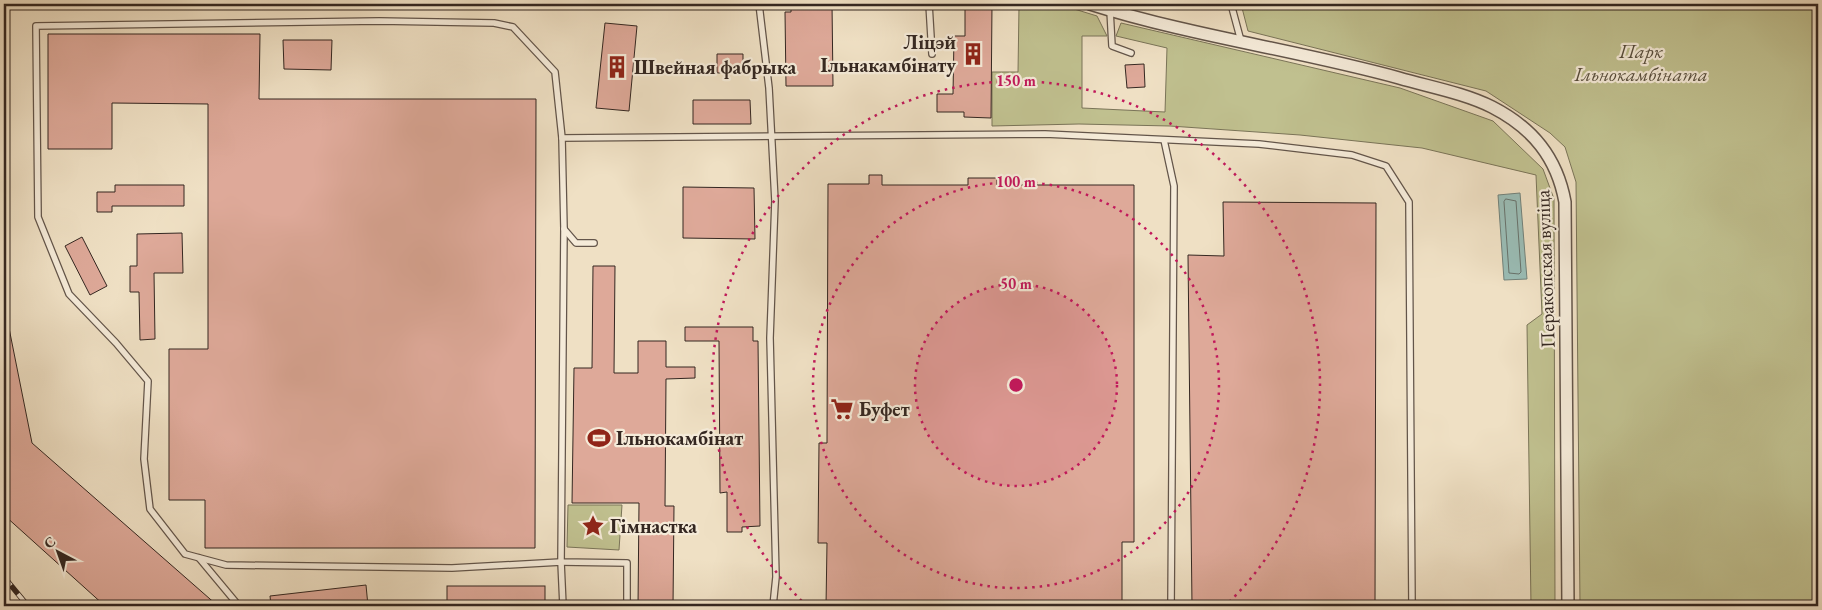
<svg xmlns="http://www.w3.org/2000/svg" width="1822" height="610" font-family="'EB Garamond',serif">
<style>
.green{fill:#c0c08f;stroke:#7a7458}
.water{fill:#9abdb6;stroke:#71817a}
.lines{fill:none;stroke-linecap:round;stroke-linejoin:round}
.shore{stroke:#67726c;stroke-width:1}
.building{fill:#dea999;stroke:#342721}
.service-casing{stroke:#63554a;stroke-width:8}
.minor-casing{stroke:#63554a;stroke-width:14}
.service{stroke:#f5ebd9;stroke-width:5.5}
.minor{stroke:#f5ebd9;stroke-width:11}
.rail-casing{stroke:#342721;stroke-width:5.5}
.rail{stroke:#f5ebd9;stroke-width:4;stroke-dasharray:11;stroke-linecap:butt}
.ring{fill:none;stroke:#c2185b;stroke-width:2.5;stroke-dasharray:2.5 5}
.labels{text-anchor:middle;stroke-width:4.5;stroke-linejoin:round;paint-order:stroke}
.poi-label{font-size:20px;font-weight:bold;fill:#342721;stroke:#f5ebd9;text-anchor:start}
.park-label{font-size:20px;font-style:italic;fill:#574d3c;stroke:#f5ebd9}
.street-label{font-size:20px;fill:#342721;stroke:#f5ebd9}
.centre{fill:#c2185b;stroke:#f5ebd9;stroke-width:2.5}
.ring-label{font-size:15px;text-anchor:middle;font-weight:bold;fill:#c2185b;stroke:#f5ebd9;stroke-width:4.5;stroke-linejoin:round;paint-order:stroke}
</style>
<rect width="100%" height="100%" fill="#efe0c4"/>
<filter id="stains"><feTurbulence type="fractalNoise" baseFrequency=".004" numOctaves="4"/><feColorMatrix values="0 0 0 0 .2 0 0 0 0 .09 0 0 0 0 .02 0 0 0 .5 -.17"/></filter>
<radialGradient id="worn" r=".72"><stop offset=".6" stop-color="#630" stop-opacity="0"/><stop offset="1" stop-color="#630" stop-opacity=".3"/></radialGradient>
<!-- green -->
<g class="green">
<polygon points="1023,4 1058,4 1097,16 1107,36 1082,36 1082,108 1165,112 1167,48 1116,36 1121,23 1400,88 1493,121 1543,169 1554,199 1555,606 1531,606 1527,325 1542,314 1536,175 1422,148 1300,135 1170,126 1079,124 992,126 992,72 1018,72 1019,6"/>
<polygon points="1241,4 1818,4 1818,606 1580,606 1576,182 1565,147 1550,133 1486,91 1248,31"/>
<polygon points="568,505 622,505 619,550 567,547"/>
</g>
<!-- water -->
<polygon class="water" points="1520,193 1527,279 1504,280 1498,195"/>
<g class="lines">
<!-- shore -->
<polygon class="shore" points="1506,199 1516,201 1521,272 1519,274 1509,273 1504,202"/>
</g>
<!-- building -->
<g class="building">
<polygon points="791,4 832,4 833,86 786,86 785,12 791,12"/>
<polygon points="965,4 992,4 991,118 964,117 964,112 937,112 937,94 953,94 954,36 965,36"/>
<polygon points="605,23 637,26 629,111 596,108"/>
<polygon points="48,34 260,34 259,99 536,99 535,548 205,548 205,500 169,500 169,349 208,349 208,104 112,103 112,149 48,149"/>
<polygon points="283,40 332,40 331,70 284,69"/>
<polygon points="717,54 743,54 743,72 717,73"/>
<polygon points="1144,64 1145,87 1127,88 1125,65"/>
<polygon points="693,100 750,100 751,124 693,124"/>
<polygon points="869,175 882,175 882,185 968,185 968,178 997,178 997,185 1134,185 1134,542 1122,542 1122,606 826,606 827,543 818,543 819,443 827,443 828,184 869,184"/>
<polygon points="115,185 184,185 184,206 112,206 112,212 97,212 97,192 115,192"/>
<polygon points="683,187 754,188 755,239 683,238"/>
<polygon points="1223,202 1376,203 1375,606 1192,606 1188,255 1224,256"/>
<polygon points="182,233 183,273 154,273 155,339 140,340 139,292 130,292 130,266 137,266 137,234"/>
<polygon points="82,237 107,286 90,295 65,246"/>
<polygon points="593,266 615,266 614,373 638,373 638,341 666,341 666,367 695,367 695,378 666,379 665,506 674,506 673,606 638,606 639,503 572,503 574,368 592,368"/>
<polygon points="685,327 753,327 753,341 758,341 760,526 742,527 742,532 727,532 727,492 720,493 719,341 685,341"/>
<polygon points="9,328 32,443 218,606 105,606 4,515 4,329"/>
<polygon points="366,585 368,606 271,606 270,596"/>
<rect x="447" y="586" width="98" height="20"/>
</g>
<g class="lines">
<defs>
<g id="service">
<polyline points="759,4 769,88 775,201 770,338 776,577 773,606"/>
<polyline points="929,4 932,54"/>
<polyline points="1231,4 1241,41"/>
<polyline points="1110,10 1112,46 1131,53"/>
<polyline points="562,138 1045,134 1259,144 1352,155 1386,166 1409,202 1412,606"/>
<polyline points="1164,140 1174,186 1171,606"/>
<polyline points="564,229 561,562 627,563 627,606"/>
<polyline points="199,558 239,606"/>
<polyline points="563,606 561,562 452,568 226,565 185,554 150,509 144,459 148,381 116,343 69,294 38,217 36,26 379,21 494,23 513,27 555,72 562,138 564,229 576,243 594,243"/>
</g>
<path id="minor" d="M1090,4C1191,36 1297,50 1399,78C1430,87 1464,93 1492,107C1533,128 1557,158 1565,202L1568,606"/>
</defs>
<!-- service casing -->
<use href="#service" class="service-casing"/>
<!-- minor casing -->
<use href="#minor" class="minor-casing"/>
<!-- service -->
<use href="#service" class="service"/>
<!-- minor -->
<use href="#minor" class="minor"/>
<defs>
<polyline id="rail" points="4,577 28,606"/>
</defs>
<!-- rail casing -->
<use href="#rail" class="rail-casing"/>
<!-- rail -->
<use href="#rail" class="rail"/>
</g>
<!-- distance rings -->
<circle cx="1016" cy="385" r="101" fill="#c2185b" fill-opacity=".12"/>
<g class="ring">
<circle cx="1016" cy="385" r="101"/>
<circle cx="1016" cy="385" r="203"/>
<path d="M807 606A304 304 0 1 1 1225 606"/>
</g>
<!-- icons -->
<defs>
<symbol id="building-bare" viewBox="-9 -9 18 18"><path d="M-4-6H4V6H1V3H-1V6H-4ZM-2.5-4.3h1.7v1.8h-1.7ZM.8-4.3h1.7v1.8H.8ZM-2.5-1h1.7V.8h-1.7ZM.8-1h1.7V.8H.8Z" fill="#8f2418" stroke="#f5ebd9" stroke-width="2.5" paint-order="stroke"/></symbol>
<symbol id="supermarket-bare" viewBox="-9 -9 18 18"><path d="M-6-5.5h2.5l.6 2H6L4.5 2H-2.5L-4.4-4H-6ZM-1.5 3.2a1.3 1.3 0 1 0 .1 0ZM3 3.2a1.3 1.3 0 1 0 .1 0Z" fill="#8f2418" stroke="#f5ebd9" stroke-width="2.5" paint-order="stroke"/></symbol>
<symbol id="stadium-bare" viewBox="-9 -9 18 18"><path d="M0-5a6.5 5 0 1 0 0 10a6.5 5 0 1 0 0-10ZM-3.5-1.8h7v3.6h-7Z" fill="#8f2418" stroke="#f5ebd9" stroke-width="2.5" paint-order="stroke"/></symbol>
<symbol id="sight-bare" viewBox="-9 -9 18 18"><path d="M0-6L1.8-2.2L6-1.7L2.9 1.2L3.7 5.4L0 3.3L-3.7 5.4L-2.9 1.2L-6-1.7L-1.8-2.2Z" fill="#8f2418" stroke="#f5ebd9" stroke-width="2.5" paint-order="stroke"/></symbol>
</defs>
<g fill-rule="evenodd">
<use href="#building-bare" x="957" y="38" width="32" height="32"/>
<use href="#building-bare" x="601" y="51" width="32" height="32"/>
<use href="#supermarket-bare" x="826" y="393" width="32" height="32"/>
<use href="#stadium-bare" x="583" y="422" width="32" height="32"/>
<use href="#sight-bare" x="577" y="510" width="32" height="32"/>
</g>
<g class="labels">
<!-- poi labels -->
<g class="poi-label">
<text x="956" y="49" text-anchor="end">Ліцэй<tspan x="956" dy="23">Ільнакамбінату</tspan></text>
<text x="634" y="74">Швейная фабрыка</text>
<text x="859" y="416">Буфет</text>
<text x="616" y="445">Ільнокамбінат</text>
<text x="610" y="533">Гімнастка</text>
</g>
<!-- park labels -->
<g class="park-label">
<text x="1641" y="58">Парк<tspan x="1641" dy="23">Ільнокамбіната</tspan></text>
</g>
<!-- street labels -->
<g class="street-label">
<text transform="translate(1545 269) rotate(-92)" y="7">Перакопская вуліца</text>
</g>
</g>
<circle cx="1016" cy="385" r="8" class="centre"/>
<g class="ring-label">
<text x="1016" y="86">150 m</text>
<text x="1016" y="187">100 m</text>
<text x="1016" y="289">50 m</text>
</g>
<!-- margin -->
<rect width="1822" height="610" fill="none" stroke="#efe0c4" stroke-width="20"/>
<rect x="5" y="5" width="1812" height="600" fill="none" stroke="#342721" stroke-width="2.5"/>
<rect x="10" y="10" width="1802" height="590" fill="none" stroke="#342721"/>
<!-- north arrow -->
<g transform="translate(58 552) rotate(319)" stroke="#f5ebd9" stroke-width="4" paint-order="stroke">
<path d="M0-4L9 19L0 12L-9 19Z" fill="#342721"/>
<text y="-8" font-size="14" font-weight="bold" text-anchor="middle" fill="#342721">С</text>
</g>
<rect width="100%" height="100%" filter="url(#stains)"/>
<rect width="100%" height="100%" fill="url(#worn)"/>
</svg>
